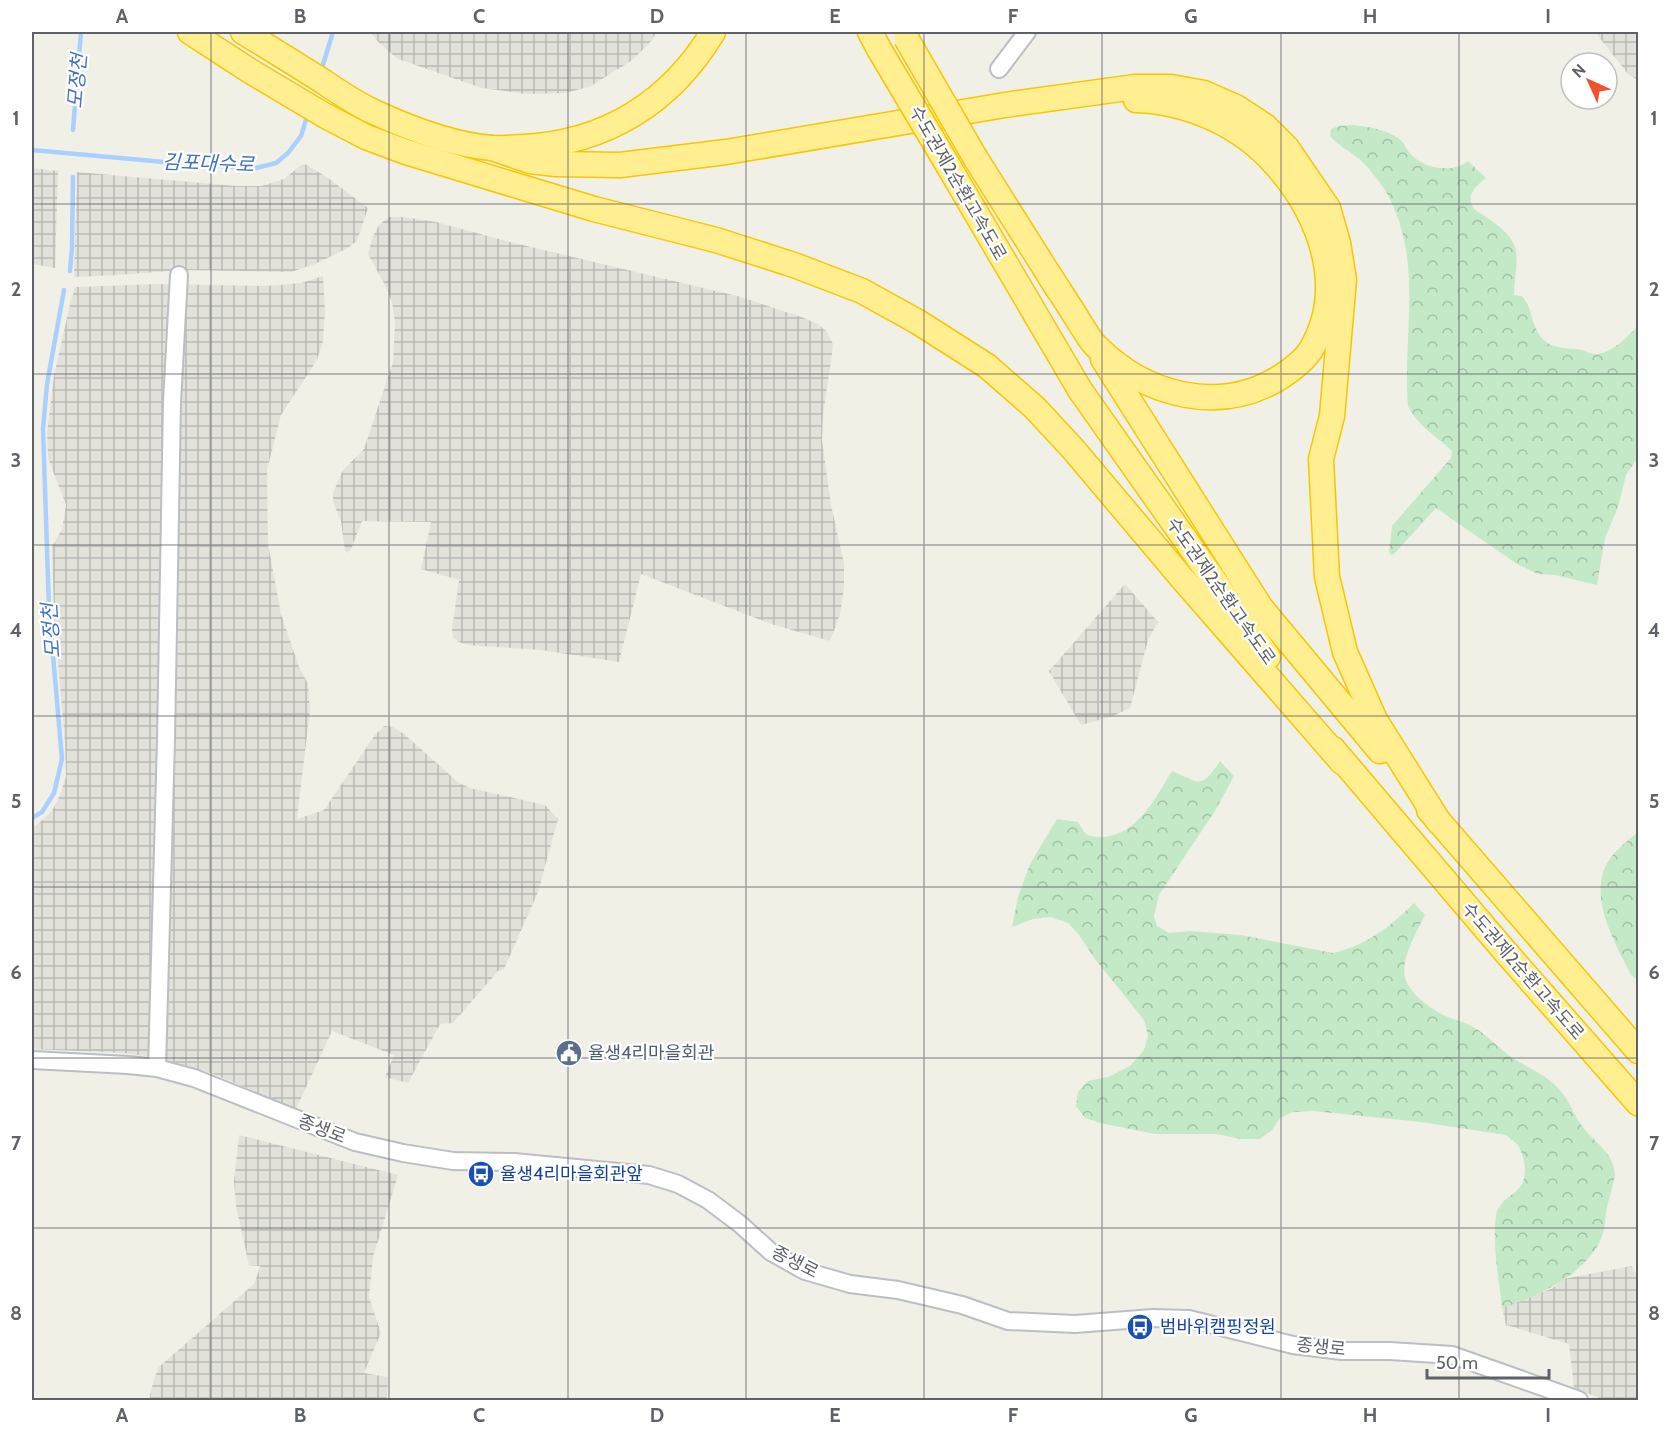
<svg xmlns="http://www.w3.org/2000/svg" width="1670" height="1432" font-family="Cabin,'Noto Sans KR',sans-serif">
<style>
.industrial{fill:url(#industrial-grid)}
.forest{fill:url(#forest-crowns)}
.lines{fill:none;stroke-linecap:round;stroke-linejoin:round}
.stream{stroke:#a9d0ff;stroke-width:4.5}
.minor-casing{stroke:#bbbec3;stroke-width:20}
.highway-casing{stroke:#f8c600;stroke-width:27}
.minor{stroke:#fff;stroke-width:16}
.highway{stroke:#ffef90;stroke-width:24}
.highway-bridge-casing{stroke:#f8c600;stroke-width:27;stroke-linecap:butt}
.highway-bridge{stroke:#ffef90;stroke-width:24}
.grid{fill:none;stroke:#5e6168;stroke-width:1.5;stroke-opacity:0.55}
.labels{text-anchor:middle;stroke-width:4.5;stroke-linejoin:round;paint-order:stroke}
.street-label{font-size:18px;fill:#5e6168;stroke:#fff}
.service-label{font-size:18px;fill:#4e5e75;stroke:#fff;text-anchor:start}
.transit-label{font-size:18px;fill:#164399;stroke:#fff;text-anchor:start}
.water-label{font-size:20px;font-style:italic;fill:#4171c1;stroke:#fff}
.neatline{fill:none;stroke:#5e6168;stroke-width:2}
.grid-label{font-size:20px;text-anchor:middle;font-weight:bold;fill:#5e6168}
</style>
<defs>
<pattern id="industrial-grid" width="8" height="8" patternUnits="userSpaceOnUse" patternTransform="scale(1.5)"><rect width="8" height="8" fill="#e2e2db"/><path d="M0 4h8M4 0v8" fill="none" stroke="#babbb5"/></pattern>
<pattern id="forest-crowns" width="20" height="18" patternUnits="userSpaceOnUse" patternTransform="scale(1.5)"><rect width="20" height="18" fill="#c3e9c7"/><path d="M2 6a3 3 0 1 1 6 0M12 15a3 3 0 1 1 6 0" fill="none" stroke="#a2c0a5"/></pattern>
</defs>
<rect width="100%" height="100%" fill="#f1f0e7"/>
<!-- industrial -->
<g class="industrial">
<polygon points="370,32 657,32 649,44 631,61 589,87 565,93 526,94 482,88 398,59 380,44"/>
<polygon points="1595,32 1638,32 1638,77 1636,79 1628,74"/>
<polygon points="305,164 328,178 368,208 357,241 346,249 315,264 291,272 181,270 119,275 74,277 77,172 236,186 261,186 284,179 300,166"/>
<polygon points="32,168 58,171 55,268 32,264"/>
<polygon points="389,217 404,217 436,222 506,241 741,297 804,318 818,324 827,332 833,344 832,355 823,414 822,440 831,505 844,563 844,588 840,614 830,641 771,624 641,574 619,662 541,650 468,645 459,642 453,637 452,629 459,580 421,569 431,522 362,521 351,549 348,553 345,551 341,521 333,502 333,493 343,470 364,449 393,362 395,323 392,302 385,285 368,254 373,236 380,224"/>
<polygon points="323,276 325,311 323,341 317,360 281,415 267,470 268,544 281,614 299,667 308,684 310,709 297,819 324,810 375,735 384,726 393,727 404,734 459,783 470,788 545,805 558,819 538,892 504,969 498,971 453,1023 440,1024 408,1083 385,1077 394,1055 332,1031 296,1109 211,1073 160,1058 124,1053 32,1049 32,827 38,824 52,811 61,793 66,776 65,743 54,615 52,547 62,529 66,505 48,458 47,432 54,376 70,304 75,287 157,284 267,286 301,283"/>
<polygon points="1125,584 1158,622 1148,640 1130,708 1113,716 1081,725 1049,671"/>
<polygon points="239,1135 398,1175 373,1257 369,1297 381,1333 364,1373 388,1377 387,1400 149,1400 154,1379 159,1367 254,1284 257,1276 260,1266 249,1265 236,1206 234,1181"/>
<polygon points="1632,1266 1638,1278 1638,1400 1602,1399 1574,1388 1569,1344 1506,1325 1502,1308 1553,1288 1563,1279"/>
</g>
<!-- forest -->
<g class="forest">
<path d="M1353,125C1368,127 1385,129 1398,138C1404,142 1405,147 1409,152C1422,169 1452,174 1468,161L1486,178C1475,187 1465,195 1474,209C1489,219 1514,233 1516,252C1518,266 1514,281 1514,295L1522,296C1534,310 1530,323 1541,337C1550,348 1562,348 1575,349C1583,349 1590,355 1597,354C1612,353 1630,335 1638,325V457L1626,475L1618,507L1605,538L1597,585L1555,575L1538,574L1517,564L1436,508L1394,554L1391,555L1389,552L1392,526L1451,458L1452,451C1437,437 1417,425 1408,406C1402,334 1425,258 1385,190C1378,180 1368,166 1359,159C1349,151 1338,145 1330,136L1331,129L1339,126Z"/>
<path d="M1220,761L1234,776L1215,811L1159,895L1154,916L1157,926L1169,933L1190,931L1241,935L1333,953C1367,945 1390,927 1414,903L1425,915C1417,931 1397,965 1407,983C1415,998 1432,1010 1448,1017C1456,1021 1466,1022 1473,1027C1488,1035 1499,1049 1513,1058C1528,1068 1545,1074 1558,1088C1570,1100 1574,1117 1585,1130C1597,1144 1613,1153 1615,1174C1615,1180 1607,1204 1606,1213C1605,1221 1605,1229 1602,1236C1589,1273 1537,1297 1502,1308C1499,1278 1492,1245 1496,1215C1499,1201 1511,1197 1519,1188C1529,1177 1525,1155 1517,1144C1514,1141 1509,1138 1506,1135L1421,1122L1313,1111L1293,1112L1280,1118L1272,1130L1260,1139H1241L1216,1134H1155L1100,1123L1085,1118L1076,1106L1078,1092L1088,1081L1108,1077L1130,1066L1144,1050L1148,1035L1144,1020L1095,959L1079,935L1068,923L1050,917L1033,919L1012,927L1018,897L1030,864L1057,819L1078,822C1080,825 1083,831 1086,834C1091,837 1098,837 1104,837C1138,834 1156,797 1172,771C1200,783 1201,790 1220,761Z"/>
<path d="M1638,832V981L1631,975C1616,944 1589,900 1606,865C1612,852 1628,841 1638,832Z"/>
</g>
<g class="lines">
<!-- stream -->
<g class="stream">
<polyline points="321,71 333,32"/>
<polyline points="73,130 81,32"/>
<polyline points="32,150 186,164 256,168 276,163 288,153 301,136 308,113"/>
<polyline points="70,271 72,247 73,177"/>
<polyline points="32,818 42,812 54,793 62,759 49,609 43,429 47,384 64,290"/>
</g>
<defs>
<g id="minor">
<polyline points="999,69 1027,32"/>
<polyline points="32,1060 128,1065 157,1068 194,1078 355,1142 403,1153 453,1161 514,1162 649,1175 678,1184 708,1200 740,1224 771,1252 805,1271 850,1284 898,1290 962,1305 1008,1321 1075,1324 1153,1318 1189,1319 1293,1345 1342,1351 1390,1351 1452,1355 1579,1400"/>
<polyline points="157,1068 166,739 172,402 179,275"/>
</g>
<g id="highway">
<polyline points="190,32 250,71 324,115 366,137 406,152 594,209 716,240 794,265 862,291 918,322 987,366 1035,408 1073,449 1181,577 1342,762"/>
<path d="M243,32C270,48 297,65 324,82C340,93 357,104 374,112C411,129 452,145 492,148C502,149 513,147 523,147C606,143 671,102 713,32"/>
<polyline points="870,32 879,49"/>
<polyline points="492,148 530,161 556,164 620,165 726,152 1005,105 1135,87 1171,87 1204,93 1236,107 1265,126 1287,148 1328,208 1338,243 1344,280 1332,416 1321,459 1327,577 1345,652 1375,720 1439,822"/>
<polyline points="976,159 1058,289"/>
<polyline points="949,167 1080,390 1268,657"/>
<path d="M1049,275C1060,292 1071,308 1081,325C1086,332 1090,341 1097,347C1145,395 1218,415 1279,378C1290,371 1305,360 1312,348C1347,286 1320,215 1276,165C1241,125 1189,102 1136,100"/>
<polyline points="1103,359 1261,608 1380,751"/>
<polyline points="1333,749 1503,949 1638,1103"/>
<polyline points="1429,810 1638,1051"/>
</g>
</defs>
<!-- minor casing -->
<use href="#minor" class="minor-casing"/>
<!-- highway casing -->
<use href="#highway" class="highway-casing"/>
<!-- minor -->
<use href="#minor" class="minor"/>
<!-- highway -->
<use href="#highway" class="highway"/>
<defs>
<g id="highway-bridge">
<polyline points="906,38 976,159"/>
<polyline points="879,49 949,167"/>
</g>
</defs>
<!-- highway-bridge casing -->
<use href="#highway-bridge" class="highway-bridge-casing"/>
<!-- highway-bridge -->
<use href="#highway-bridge" class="highway-bridge"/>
</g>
<!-- grid -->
<path class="grid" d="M211,32V1400M389,32V1400M568,32V1400M746,32V1400M924,32V1400M1102,32V1400M1281,32V1400M1459,32V1400M32,204H1638M32,374H1638M32,545H1638M32,716H1638M32,887H1638M32,1058H1638M32,1228H1638"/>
<!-- icons -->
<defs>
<symbol id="civic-disc" viewBox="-11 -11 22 22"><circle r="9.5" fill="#5c6f8a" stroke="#fff"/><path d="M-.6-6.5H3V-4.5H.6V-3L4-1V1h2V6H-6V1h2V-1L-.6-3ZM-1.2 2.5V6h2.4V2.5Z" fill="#fff"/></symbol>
<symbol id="bus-disc" viewBox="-11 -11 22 22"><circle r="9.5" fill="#1a4fb4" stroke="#fff"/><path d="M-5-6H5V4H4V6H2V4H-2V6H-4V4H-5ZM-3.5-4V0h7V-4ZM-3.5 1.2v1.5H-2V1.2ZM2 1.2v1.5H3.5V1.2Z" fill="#fff"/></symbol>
</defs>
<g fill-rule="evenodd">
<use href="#civic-disc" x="554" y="1038" width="30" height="30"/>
<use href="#bus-disc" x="466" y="1159" width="30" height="30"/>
<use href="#bus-disc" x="1125" y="1312" width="30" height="30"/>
</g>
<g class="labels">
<!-- street labels -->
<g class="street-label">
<text transform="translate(958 183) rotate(60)" y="6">수도권제2순환고속도로</text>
<text transform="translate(1221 591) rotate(55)" y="6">수도권제2순환고속도로</text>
<text transform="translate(1523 971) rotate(49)" y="6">수도권제2순환고속도로</text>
<text transform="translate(322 1129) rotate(21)" y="6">종생로</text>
<text transform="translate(795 1262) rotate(27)" y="6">종생로</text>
<text transform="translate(1321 1347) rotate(6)" y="6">종생로</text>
</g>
<!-- service labels -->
<g class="service-label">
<text x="588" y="1059">율생4리마을회관</text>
</g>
<!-- transit labels -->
<g class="transit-label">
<text x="500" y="1180">율생4리마을회관앞</text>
<text x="1160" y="1333">범바위캠핑정원</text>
</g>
<!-- water labels -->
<g class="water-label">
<text transform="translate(77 81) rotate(-85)" y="7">모정천</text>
<text transform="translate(208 163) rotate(2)" y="7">김포대수로</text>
<text transform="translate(51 631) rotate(-94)" y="7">모정천</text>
</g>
</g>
<!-- border -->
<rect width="1670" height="1432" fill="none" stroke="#ffffff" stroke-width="66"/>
<!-- north arrow -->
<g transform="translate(1589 81) rotate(315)"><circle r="28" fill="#ffffff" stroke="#bfc0c3" stroke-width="1.5"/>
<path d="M0-4.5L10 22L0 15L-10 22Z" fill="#f1522d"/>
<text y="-9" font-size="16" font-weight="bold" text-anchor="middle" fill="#5e6168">N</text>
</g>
<!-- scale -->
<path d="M1427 1369v9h122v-9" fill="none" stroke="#5e6168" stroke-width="3"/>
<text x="1436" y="1369" font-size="18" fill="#5e6168" stroke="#ffffff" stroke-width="4.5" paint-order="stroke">50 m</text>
<rect x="33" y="33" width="1604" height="1366" class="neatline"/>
<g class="grid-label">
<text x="122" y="23">A</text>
<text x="300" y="23">B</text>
<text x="479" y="23">C</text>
<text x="657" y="23">D</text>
<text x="835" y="23">E</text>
<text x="1013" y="23">F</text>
<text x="1191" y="23">G</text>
<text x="1370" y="23">H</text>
<text x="1548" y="23">I</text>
<text x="16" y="125">1</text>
<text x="1654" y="125">1</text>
<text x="16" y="296">2</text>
<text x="1654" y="296">2</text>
<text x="16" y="467">3</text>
<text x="1654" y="467">3</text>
<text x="16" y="637">4</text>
<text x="1654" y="637">4</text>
<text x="16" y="808">5</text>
<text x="1654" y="808">5</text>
<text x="16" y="979">6</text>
<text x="1654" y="979">6</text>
<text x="16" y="1150">7</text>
<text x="1654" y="1150">7</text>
<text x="16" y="1320">8</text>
<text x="1654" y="1320">8</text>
<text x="122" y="1422">A</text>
<text x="300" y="1422">B</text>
<text x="479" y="1422">C</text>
<text x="657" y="1422">D</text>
<text x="835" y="1422">E</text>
<text x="1013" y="1422">F</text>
<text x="1191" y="1422">G</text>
<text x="1370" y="1422">H</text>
<text x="1548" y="1422">I</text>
</g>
</svg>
